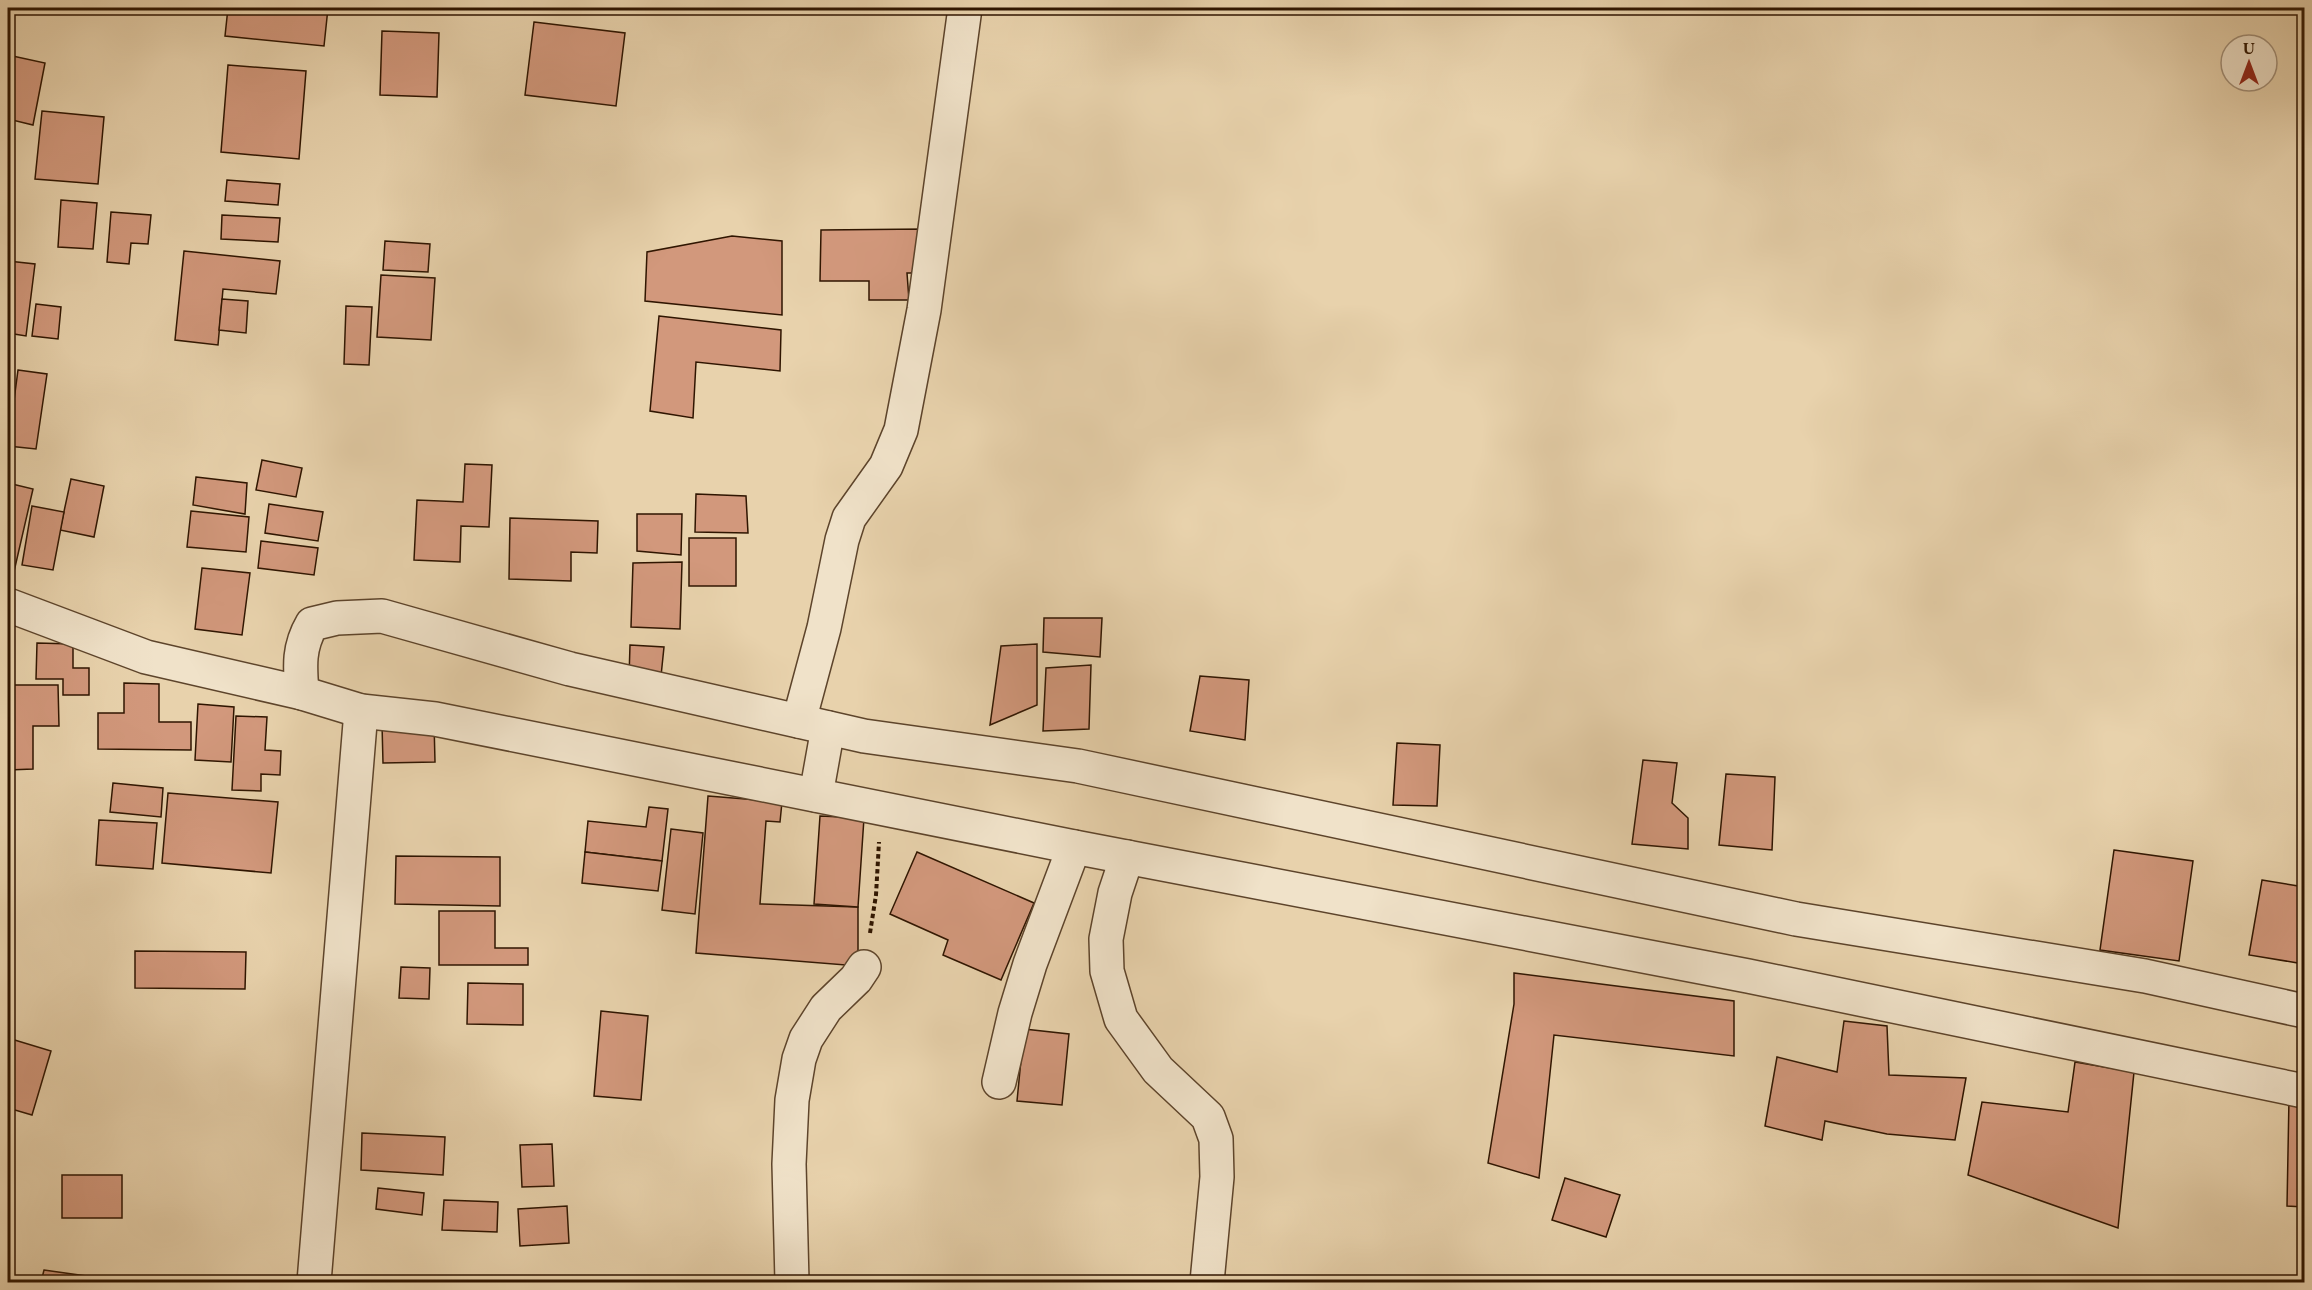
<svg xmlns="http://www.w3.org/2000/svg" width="2312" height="1290" font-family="'EB Garamond',serif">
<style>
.building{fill:#d2987c;stroke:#2f1500;stroke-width:1.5}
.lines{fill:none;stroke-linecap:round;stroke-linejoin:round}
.minor-casing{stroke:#5d442b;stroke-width:36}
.path{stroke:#2f1500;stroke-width:4;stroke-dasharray:4.5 3;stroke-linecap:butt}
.minor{stroke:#f0e2c9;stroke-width:33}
</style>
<rect width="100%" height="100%" fill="#e8d2ac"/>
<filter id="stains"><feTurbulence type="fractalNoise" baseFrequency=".00333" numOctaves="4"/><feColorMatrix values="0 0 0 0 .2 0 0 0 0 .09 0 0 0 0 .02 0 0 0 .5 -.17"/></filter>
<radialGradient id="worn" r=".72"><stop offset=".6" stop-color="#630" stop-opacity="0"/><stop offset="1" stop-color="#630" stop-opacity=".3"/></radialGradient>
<!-- building -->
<g class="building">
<polygon points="8,8 15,8 11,28 8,28"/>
<polygon points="228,8 328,8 324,46 225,36"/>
<polygon points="534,22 625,33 616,106 525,95"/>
<polygon points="382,31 439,33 437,97 380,95"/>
<polygon points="8,55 45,63 33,125 8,119"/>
<polygon points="228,65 306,71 299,159 221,152"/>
<polygon points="42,111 104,117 98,184 35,179"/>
<polygon points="227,180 280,184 278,205 225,201"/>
<polygon points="61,200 97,203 93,249 58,247"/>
<polygon points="111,212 151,215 148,244 131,243 129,264 107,262"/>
<polygon points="222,215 280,218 278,242 221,239"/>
<polygon points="925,229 924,273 907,273 909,300 869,300 869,281 820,281 821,230"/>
<polygon points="732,236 782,241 782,315 645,301 647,252"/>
<polygon points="385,241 430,244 428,272 383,270"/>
<polygon points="184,251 280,261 276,294 223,289 218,345 175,340"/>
<polygon points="8,261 35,264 26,336 8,333"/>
<polygon points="381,275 435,278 431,340 377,337"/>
<polygon points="222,299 248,301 246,333 219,330"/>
<polygon points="36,304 61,307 58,339 32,336"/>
<polygon points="346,306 372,307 369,365 344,364"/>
<polygon points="659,316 781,330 780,371 696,362 693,418 650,411"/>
<polygon points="18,370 47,374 36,449 8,446"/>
<polygon points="262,460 302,468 296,497 256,490"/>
<polygon points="465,464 492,465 489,527 461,526 460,562 414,560 417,500 463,502"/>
<polygon points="196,477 247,483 245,514 193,505"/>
<polygon points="71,479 104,486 94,537 60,530"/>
<polygon points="8,483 33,489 13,576 8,574"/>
<polygon points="696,494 746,496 748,533 695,532"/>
<polygon points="269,504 323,512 318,541 265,533"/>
<polygon points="32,506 64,512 53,570 22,565"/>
<polygon points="191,511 249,517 246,552 187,547"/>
<polygon points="637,514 682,514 681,555 637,551"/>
<polygon points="510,518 598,521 597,553 571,552 571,581 509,579"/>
<rect x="689" y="538" width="47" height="48"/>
<polygon points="261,541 318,548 314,575 258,568"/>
<polygon points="682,562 680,629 631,627 633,563"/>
<polygon points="202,568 250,573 242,635 195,629"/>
<polygon points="1044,618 1102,618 1100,657 1043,652"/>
<polygon points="37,643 73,644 73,668 89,668 89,695 63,695 63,679 36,679"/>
<polygon points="1037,644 1037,705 990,725 1001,646"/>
<polygon points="630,645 664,647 661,676 629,678"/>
<polygon points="1091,665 1089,729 1043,731 1046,668"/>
<polygon points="1200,676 1249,680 1245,740 1190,731"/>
<polygon points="124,683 159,684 159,722 191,722 191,750 98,749 98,713 124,713"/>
<polygon points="8,685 58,685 59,726 33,726 33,769 8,770"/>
<polygon points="198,704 234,707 231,762 195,760"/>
<polygon points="236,716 267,717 265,750 281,751 280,775 261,774 261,791 232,790"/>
<polygon points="434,722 435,762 383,763 382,724"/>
<polygon points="1397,743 1440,745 1437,806 1393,805"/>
<polygon points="1643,760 1677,763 1672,803 1688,818 1688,849 1632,844"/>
<polygon points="1726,774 1775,777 1772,850 1719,845"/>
<polygon points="113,783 163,788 161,817 110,812"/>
<polygon points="168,793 278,802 271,873 162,863"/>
<polygon points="708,796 782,802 780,822 766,821 760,904 858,907 858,966 696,953"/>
<polygon points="649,807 668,809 662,861 585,852 588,821 646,827"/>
<polygon points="820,816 864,818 858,907 814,904"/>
<polygon points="99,820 157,823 153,869 96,865"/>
<polygon points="671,829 703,833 695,914 662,910"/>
<polygon points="2114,850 2193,861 2179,961 2100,950"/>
<polygon points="585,852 662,861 658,891 582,883"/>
<polygon points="917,852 1034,903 1001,980 943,955 948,940 890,914"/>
<polygon points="396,856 500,857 500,906 395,904"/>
<polygon points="2262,880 2304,887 2304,964 2249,955"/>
<polygon points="439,911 495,911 495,948 528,948 528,965 439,965"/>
<polygon points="135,951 246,952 245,989 135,988"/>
<polygon points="401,967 430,968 429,999 399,998"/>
<polygon points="1514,973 1734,1001 1734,1056 1554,1035 1539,1178 1488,1163 1514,1004"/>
<polygon points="468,983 523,984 523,1025 467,1024"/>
<polygon points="601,1011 648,1016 641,1100 594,1096"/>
<polygon points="1844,1021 1887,1026 1889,1075 1966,1078 1955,1140 1887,1134 1825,1121 1822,1140 1765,1126 1777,1057 1837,1072"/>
<polygon points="1024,1029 1069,1034 1062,1105 1017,1101"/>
<polygon points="8,1038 51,1051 32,1115 8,1108"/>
<polygon points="2075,1062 2134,1072 2118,1228 1968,1175 1982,1102 2068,1112"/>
<polygon points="2289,1098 2304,1100 2304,1207 2287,1206"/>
<polygon points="362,1133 445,1137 443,1175 361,1170"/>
<polygon points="552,1144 554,1186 522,1187 520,1145"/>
<rect x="62" y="1175" width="60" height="43"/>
<polygon points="1565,1178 1620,1195 1606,1237 1552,1220"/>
<polygon points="378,1188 424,1193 422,1215 376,1209"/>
<polygon points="444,1200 498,1202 497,1232 442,1230"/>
<polygon points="567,1206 569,1243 520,1246 518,1209"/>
<polygon points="44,1270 93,1277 92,1282 41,1282"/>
<rect x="540" y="1280" width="35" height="2"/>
</g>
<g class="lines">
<defs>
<g id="minor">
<polyline points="8,605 146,657 302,693 361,711 435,719 1074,847 1748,976 2304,1091"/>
<path d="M302,693C300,667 298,648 312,624L337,618L382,616L570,669L864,736L1078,766L1796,919L2145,976L2304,1011"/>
<polyline points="799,721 824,628 842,540 849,518 886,466 901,430 924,310 965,8"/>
<polyline points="816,795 828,728"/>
<polyline points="1127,857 1115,893 1106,939 1107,971 1121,1019 1158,1070 1208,1117 1216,1139 1217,1177 1207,1282"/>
<polyline points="999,1082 1015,1013 1030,964 1074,847"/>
<polyline points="314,1282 361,711"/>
<polyline points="792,1282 789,1164 792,1100 799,1059 806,1039 826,1008 856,979 864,967"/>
</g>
</defs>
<!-- minor casing -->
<use href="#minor" class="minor-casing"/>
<!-- path -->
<polyline class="path" points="870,933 876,895 879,842"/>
<!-- minor -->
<use href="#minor" class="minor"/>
</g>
<!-- margin -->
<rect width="2312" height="1290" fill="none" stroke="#e8d2ac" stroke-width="30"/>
<rect x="9" y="9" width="2294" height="1272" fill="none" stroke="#2f1500" stroke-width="3"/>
<rect x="15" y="15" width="2282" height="1260" fill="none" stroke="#2f1500" stroke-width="1.5"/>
<!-- north arrow -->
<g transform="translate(2249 63)"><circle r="28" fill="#f0e2c9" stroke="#a39079" stroke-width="1.5"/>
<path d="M0-4.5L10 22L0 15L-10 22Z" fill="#8f2418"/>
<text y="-9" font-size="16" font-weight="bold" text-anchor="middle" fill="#2f1500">U</text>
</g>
<rect width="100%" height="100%" filter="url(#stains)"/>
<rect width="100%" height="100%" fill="url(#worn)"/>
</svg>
